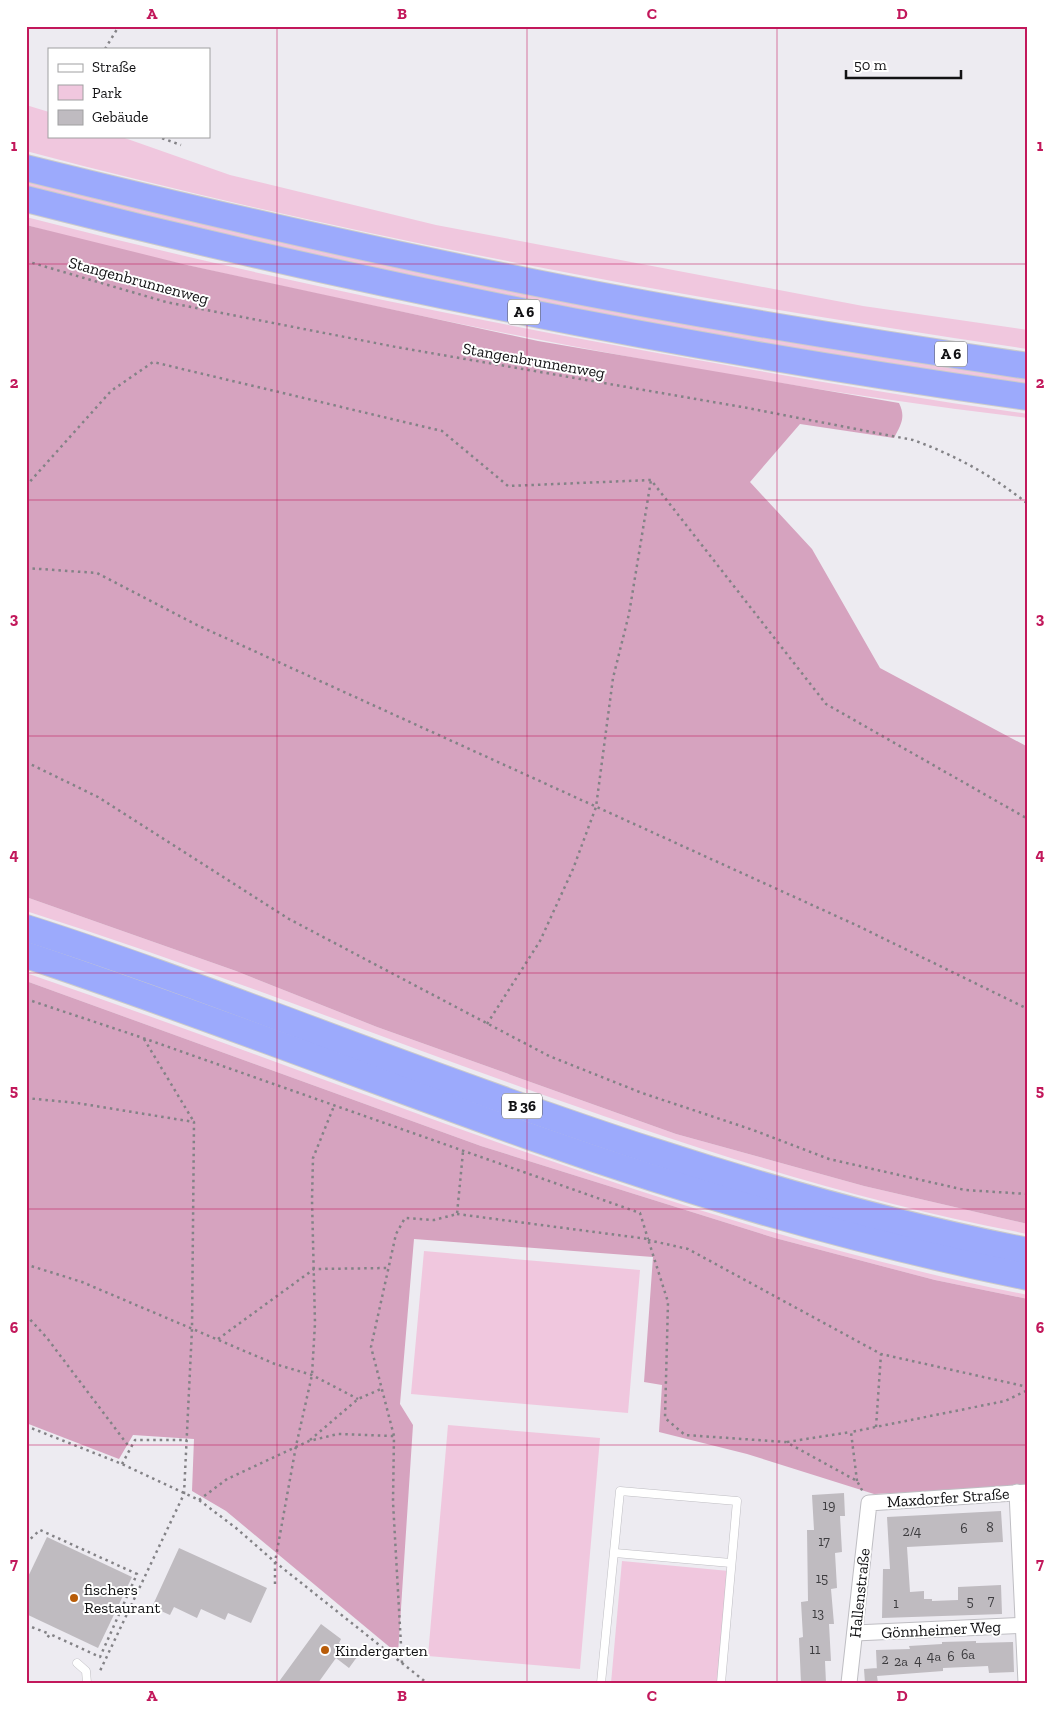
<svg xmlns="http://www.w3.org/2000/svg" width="1054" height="1709" font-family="'Zilla Slab',serif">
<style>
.green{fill:#f0c7de}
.forest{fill:#d6a3bf}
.building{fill:#bfbbc0}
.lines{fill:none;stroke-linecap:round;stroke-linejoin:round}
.lane-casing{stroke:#bfbec3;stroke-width:9}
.street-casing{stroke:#bfbec3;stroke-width:17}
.highway-casing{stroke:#cbcbcb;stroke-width:28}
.path{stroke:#838286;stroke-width:2.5;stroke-dasharray:2.5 4;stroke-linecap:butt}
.lane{stroke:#fff;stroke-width:8}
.street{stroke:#fff;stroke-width:15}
.highway{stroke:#9caafc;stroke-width:26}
.grid{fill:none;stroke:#c2185b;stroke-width:1;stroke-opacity:0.55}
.poi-dot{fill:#b85c08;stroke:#fff;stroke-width:2}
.labels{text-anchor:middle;stroke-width:4;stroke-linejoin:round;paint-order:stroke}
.number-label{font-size:14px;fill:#3d3c3f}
.shield{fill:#fff;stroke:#59595a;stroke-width:1}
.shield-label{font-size:15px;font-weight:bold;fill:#121214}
.street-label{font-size:16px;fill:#121214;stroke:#fff}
.poi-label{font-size:16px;fill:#121214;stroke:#fff;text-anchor:start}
.neatline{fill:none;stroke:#c2185b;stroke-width:2}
.grid-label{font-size:16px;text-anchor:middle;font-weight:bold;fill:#c2185b}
</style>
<rect width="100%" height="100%" fill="#edebf1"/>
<!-- green -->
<g class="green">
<path d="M26,105L49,112V136H119L230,175L436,225L863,306L1028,330V349C691,300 355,238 26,151Z"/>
<polygon points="26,180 1028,377 1028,386 803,351 433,283 26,189"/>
<path d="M26,217C251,275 480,322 709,362C815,381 921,399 1028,414V418C800,391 575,349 351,301C242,277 133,255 26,225Z"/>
<path d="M26,897L236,971L377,1027L676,1134L864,1186L1028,1224V1234C682,1168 360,1017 26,911Z"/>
<path d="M26,973C358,1086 682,1227 1028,1295V1299L935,1280L775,1238L481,1146L26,981Z"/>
<polygon points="424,1251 640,1270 628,1413 411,1394"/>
<polygon points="448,1425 600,1438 580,1669 428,1656"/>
<polygon points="622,1561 729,1571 719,1683 611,1683"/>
</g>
<!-- forest -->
<g class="forest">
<path d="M26,225L187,265L538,341L899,403C906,417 901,425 894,438L800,424L750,482L812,549L880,668L1028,747V1224L864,1186L676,1134L377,1027L236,971L26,897Z"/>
<polygon points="26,981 481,1146 775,1238 935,1280 1028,1299 1028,1487 874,1494 747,1454 659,1432 662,1385 644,1382 653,1257 414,1239 400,1404 413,1425 398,1654 226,1511 192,1491 194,1439 133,1435 119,1459 26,1423"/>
</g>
<!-- building -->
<g class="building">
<polygon points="844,1493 845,1516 840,1516 842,1552 835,1553 837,1588 831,1589 834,1624 829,1624 831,1661 825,1661 826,1683 801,1683 799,1638 803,1637 801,1602 808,1601 807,1530 814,1530 812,1495"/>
<polygon points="1001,1511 1003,1542 907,1547 910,1592 924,1591 924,1599 932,1599 932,1601 958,1600 958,1587 1001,1585 1002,1614 882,1618 883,1569 890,1569 887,1517"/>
<polygon points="47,1537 132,1577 98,1648 26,1614 26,1581"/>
<polygon points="179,1548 267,1588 251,1623 228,1613 225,1620 201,1609 197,1618 174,1607 170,1615 152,1607"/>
<polygon points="321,1624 341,1639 339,1643 357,1657 349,1668 336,1658 318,1683 278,1683"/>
<polygon points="976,1641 976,1643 1013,1642 1014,1672 989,1673 988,1666 943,1668 943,1671 877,1676 878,1683 865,1683 864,1669 877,1668 877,1672 876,1650 910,1649 909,1646 942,1644 942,1642"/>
</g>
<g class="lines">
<defs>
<g id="lane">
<polyline points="615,1553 731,1563"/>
<polyline points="77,1663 86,1671 87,1683"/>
<polyline points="601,1683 620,1491 737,1501 721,1683"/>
</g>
<g id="street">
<polyline points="1017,1492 1026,1683"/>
<polyline points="855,1633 1028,1625"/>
<polyline points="849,1683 869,1503 1028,1492"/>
</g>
<g id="highway">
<path d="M26,168C184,207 342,244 502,276C676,312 852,340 1028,366"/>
<path d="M26,199C356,283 691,350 1028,397"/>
<path d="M26,928C114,956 200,988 286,1020C528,1111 773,1201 1028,1251"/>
<path d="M26,955C197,1012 365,1078 534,1138C696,1195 860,1243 1028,1277"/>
</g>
</defs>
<!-- lane casing -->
<use href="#lane" class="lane-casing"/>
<!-- street casing -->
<use href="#street" class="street-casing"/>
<!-- highway casing -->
<use href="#highway" class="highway-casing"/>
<!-- path -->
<g class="path">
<polyline points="105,49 119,26"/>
<polyline points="156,136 181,145"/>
<path d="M26,261L166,302L396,347L742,407L913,440C955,455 993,476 1028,504"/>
<polyline points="26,486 111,391 153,362 442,431 508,486 651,480 826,704 1028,819"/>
<polyline points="26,568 97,573 197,625 856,925 1028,1009"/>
<polyline points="26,762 98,797 289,919 549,1056 642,1093 753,1130 829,1159 965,1190 1028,1194"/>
<polyline points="26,999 143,1038 640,1213 648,1239"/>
<polyline points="487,1024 540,941 573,869 596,807 613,678 629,614 651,480"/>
<polyline points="144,1039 194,1122"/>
<polyline points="26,1098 77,1103 194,1122 192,1329 184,1494 99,1673"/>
<polyline points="457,1214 648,1239 668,1302 665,1418 685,1435 786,1442 857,1481 863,1492"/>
<polyline points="648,1240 688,1249 881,1354 1028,1387"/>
<polyline points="26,1263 31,1266 82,1282 275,1364 312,1375 358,1399"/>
<polyline points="26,1315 47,1338 130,1448"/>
<polyline points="218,1339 314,1269 389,1268"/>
<polyline points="26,1426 122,1464 199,1500 236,1528 275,1562 427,1683"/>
<polyline points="876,1427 881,1354"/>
<polyline points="310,1440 358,1399 381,1389"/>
<polyline points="787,1442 851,1432"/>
<polyline points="122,1464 135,1440 187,1440"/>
<polyline points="857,1481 851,1432 1005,1401 1028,1390"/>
<polyline points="199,1500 227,1479 309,1441 338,1434 394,1436"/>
<polyline points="26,1543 40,1530 137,1574 100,1657 50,1634 47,1638"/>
<polyline points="275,1584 275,1562 296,1446 312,1375 315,1323 312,1200 313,1158 334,1106"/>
<polyline points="26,1625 50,1634"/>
<polyline points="402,1663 393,1502 394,1436 371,1347 396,1234 405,1218 434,1220 457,1214 463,1152"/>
</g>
<!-- lane -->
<use href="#lane" class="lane"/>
<!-- street -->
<use href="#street" class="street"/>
<!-- highway -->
<use href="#highway" class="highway"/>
</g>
<!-- grid -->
<path class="grid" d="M277,26V1683M527,26V1683M777,26V1683M26,264H1028M26,500H1028M26,736H1028M26,973H1028M26,1209H1028M26,1445H1028"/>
<!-- markers -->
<g class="poi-dot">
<circle cx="74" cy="1598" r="5"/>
<circle cx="325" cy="1650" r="5"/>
</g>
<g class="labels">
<!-- number labels -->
<g class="number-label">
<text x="829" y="1510">19</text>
<text x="990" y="1532">8</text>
<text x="964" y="1533">6</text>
<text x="912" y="1536">2/4</text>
<text x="824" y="1546">17</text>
<text x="822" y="1583">15</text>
<text x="991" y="1605">7</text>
<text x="970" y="1606">5</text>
<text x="896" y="1608">1</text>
<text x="818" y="1618">13</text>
<text x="815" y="1654">11</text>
<text x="968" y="1659">6a</text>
<text x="934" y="1661">4a</text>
<text x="951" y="1661">6</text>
<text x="885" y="1664">2</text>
<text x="918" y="1665">4</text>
<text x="901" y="1666">2a</text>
</g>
<!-- shield labels -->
<g class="shield">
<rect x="508" y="299.5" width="32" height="25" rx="4"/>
<rect x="935" y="341.5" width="32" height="25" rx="4"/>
<rect x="502" y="1093.5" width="40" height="25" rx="4"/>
</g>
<g class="shield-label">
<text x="524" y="317">A 6</text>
<text x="951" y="359">A 6</text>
<text x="522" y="1111">B 36</text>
</g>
<!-- street labels -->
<g class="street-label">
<text transform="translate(139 280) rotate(15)" y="6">Stangenbrunnenweg</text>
<text transform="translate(534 360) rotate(10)" y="6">Stangenbrunnenweg</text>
<text transform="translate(948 1497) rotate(-4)" y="6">Maxdorfer Straße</text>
<text transform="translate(859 1593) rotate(-84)" y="6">Hallenstraße</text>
<text transform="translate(941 1629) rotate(-3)" y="6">Gönnheimer Weg</text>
</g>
<!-- poi labels -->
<g class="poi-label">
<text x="84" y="1595">fischers<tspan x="84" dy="18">Restaurant</tspan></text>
<text x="335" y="1656">Kindergarten</text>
</g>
</g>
<!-- border -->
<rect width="1054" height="1709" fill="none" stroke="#ffffff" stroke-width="55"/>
<!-- legend -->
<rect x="48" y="48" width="162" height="90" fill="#ffffff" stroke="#a0a0a1"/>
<rect x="58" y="64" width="25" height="8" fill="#ffffff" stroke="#a0a0a1"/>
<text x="92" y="72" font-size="15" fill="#121214">Straße</text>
<rect x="58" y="85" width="25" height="15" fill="#f0c7de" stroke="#a0a0a1"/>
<text x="92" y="98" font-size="15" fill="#121214">Park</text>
<rect x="58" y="110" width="25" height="15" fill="#bfbbc0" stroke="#a0a0a1"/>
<text x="92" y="122" font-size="15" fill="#121214">Gebäude</text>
<!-- scale -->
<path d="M846 70v8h115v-8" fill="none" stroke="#121214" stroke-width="2.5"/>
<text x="854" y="70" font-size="15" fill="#121214" stroke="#ffffff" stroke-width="4" paint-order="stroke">50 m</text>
<rect x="28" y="28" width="998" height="1654" class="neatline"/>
<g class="grid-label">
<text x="152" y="19">A</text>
<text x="402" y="19">B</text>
<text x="652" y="19">C</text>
<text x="902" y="19">D</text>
<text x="14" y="151">1</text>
<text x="1040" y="151">1</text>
<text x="14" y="388">2</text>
<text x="1040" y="388">2</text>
<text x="14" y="624">3</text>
<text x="1040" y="624">3</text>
<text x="14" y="860">4</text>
<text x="1040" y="860">4</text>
<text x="14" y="1096">5</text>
<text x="1040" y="1096">5</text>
<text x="14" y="1333">6</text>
<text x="1040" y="1333">6</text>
<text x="14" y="1569">7</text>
<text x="1040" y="1569">7</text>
<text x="152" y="1701">A</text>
<text x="402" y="1701">B</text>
<text x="652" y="1701">C</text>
<text x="902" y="1701">D</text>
</g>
</svg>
